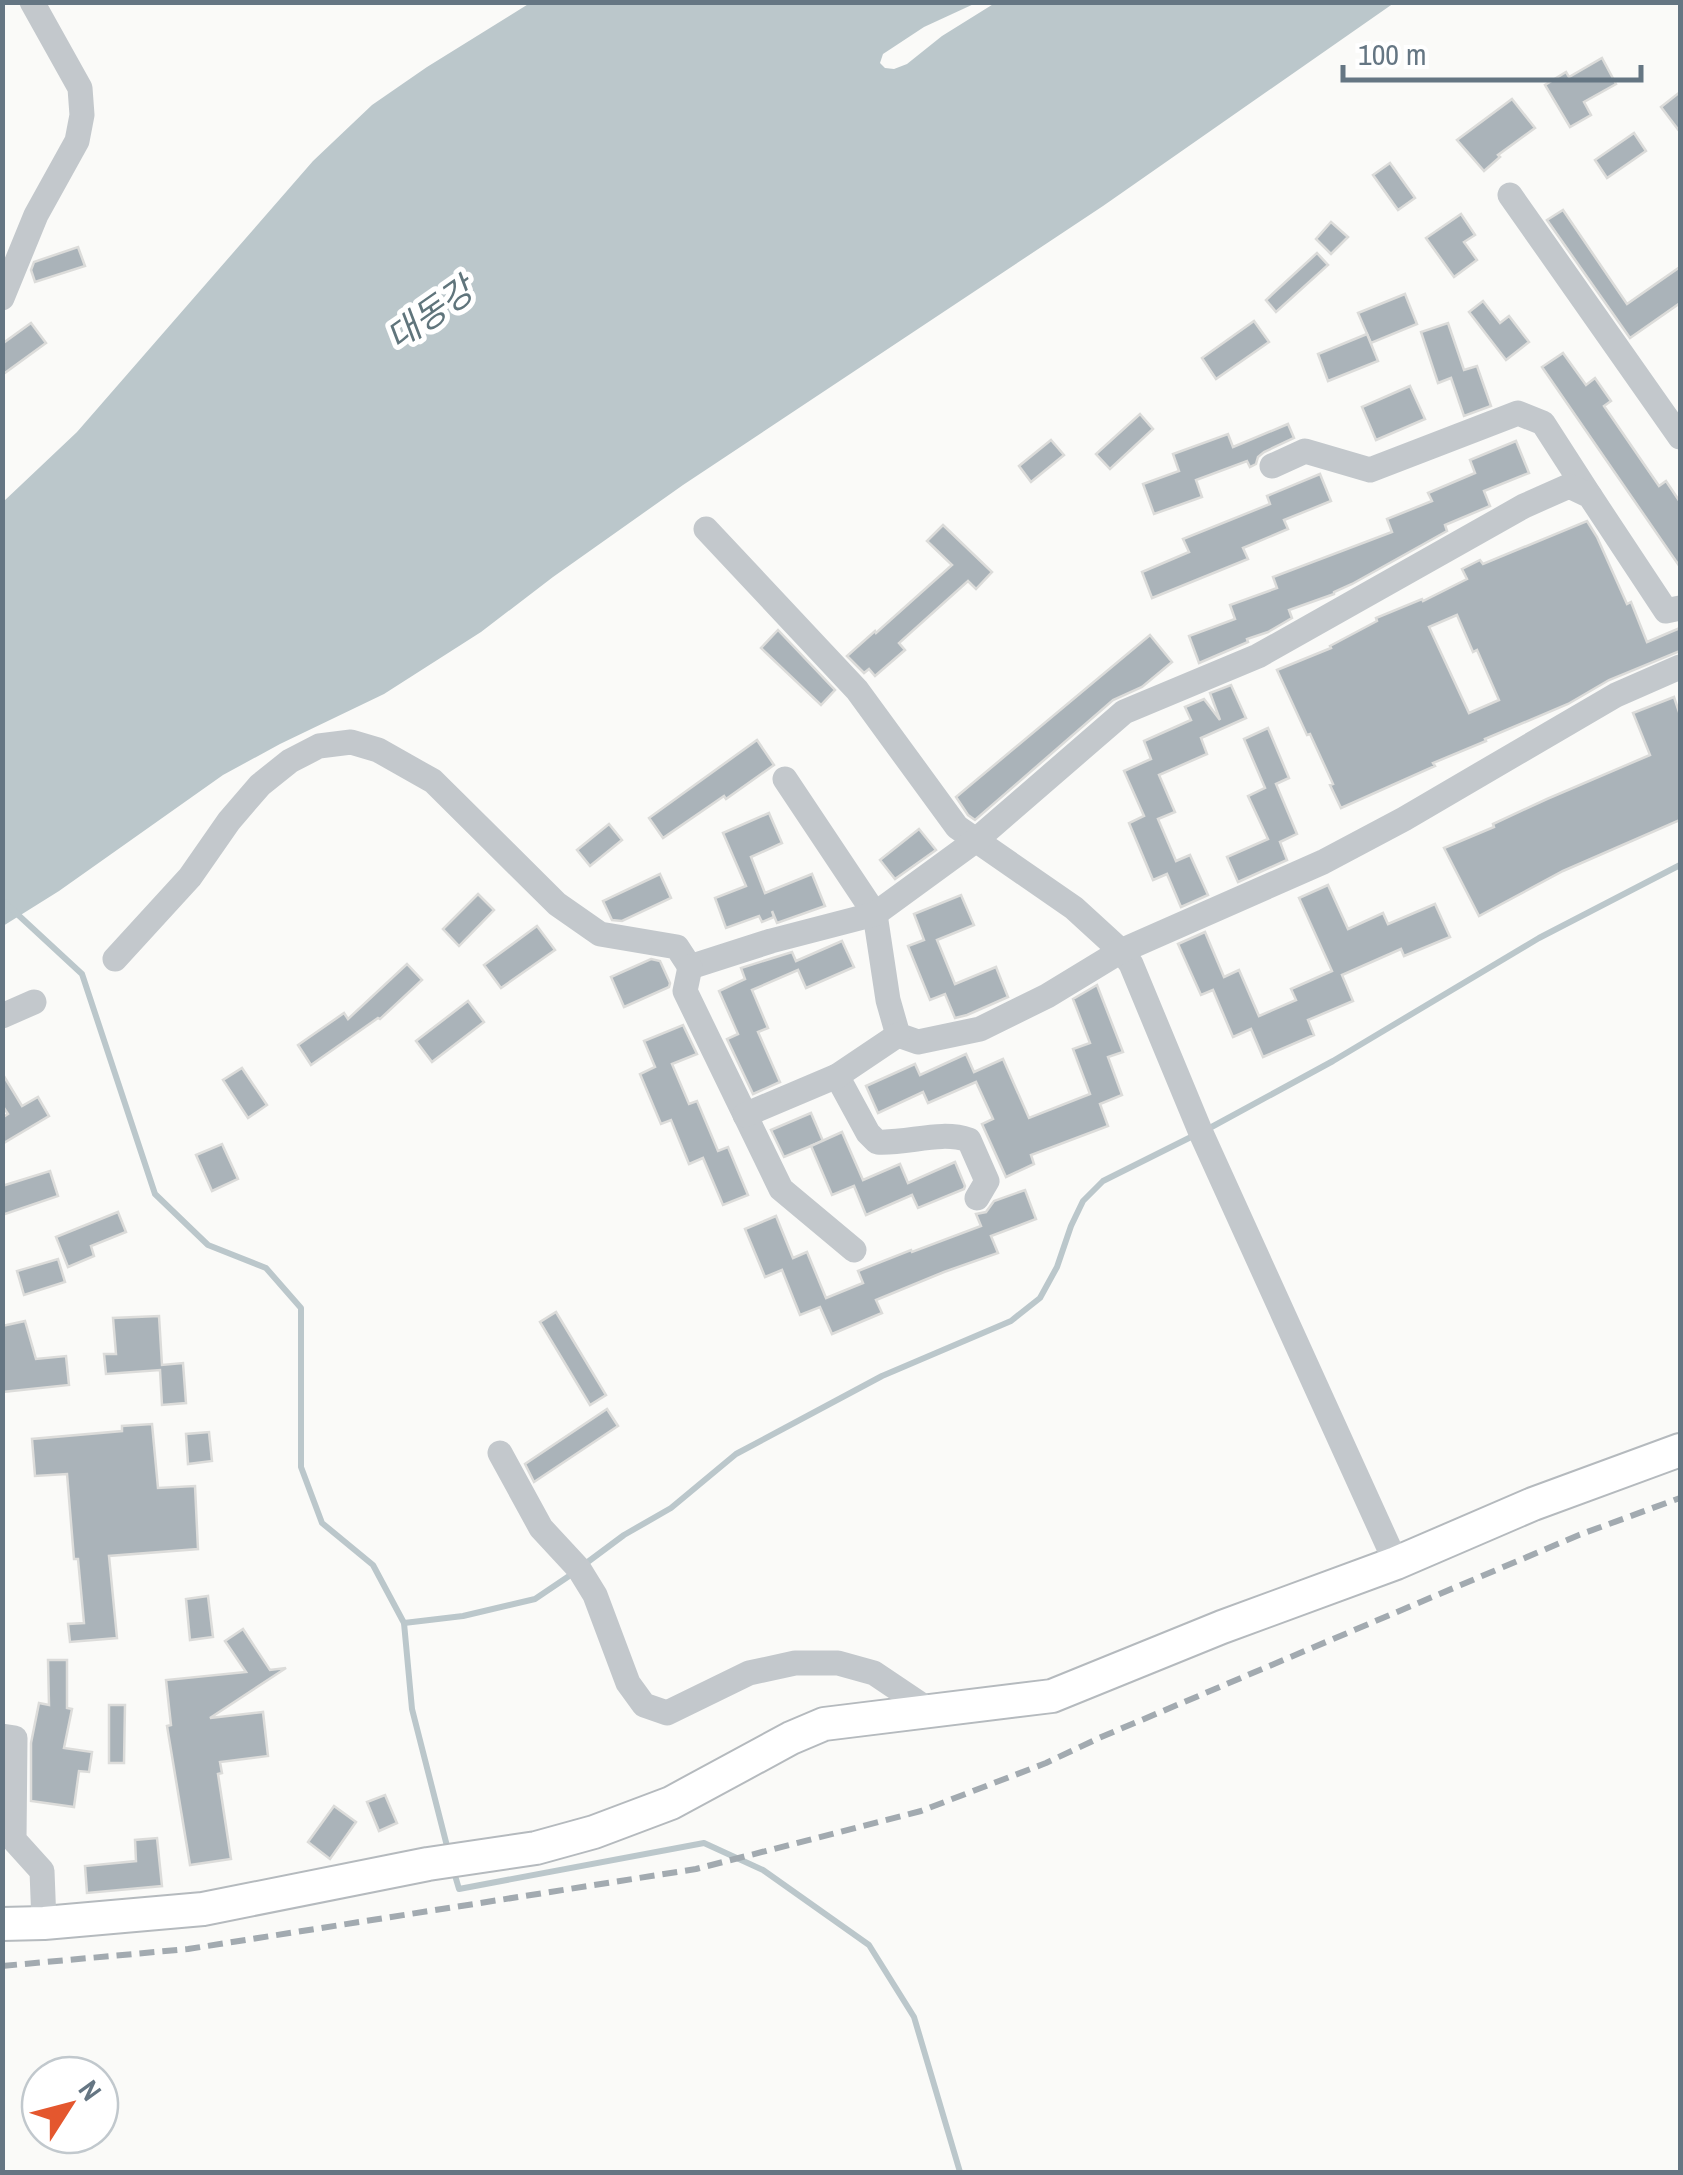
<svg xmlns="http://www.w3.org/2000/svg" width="1683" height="2175" font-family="'Archivo Narrow','Noto Sans KR',sans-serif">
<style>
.water{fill:#bbc7cb}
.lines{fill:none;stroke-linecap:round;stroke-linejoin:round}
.stream{stroke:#bbc7cb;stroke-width:6}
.building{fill:#aab3b9;stroke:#dcdcda;stroke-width:2.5;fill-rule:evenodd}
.major-casing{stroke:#b5babe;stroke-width:36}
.minor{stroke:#c3c8cc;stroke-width:25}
.major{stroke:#fff;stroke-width:32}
.rail{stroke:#a2aab0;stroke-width:6;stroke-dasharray:15 8;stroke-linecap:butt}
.labels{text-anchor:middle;stroke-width:10;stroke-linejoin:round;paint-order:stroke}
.water-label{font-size:35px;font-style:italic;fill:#60757c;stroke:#fff}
</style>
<rect width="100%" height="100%" fill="#fafaf8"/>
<!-- water -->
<polygon class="water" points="530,3 976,3 924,27 883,54 880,63 885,68 894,69 907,64 942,36 995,3 1394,3 1103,206 683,485 553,577 481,632 384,694 280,744 223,775 59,891 3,926 3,502 77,432 313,161 372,105 427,67"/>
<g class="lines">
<!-- stream -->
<g class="stream">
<polyline points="2,900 82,974 155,1194 208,1245 266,1268 301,1308 301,1467 322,1523 373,1565 404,1623 412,1709 448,1850"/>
<polyline points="1206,1130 1333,1061 1539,938 1680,865"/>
<polyline points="585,1564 624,1535 671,1508 736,1454 882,1376 1011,1321 1040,1298 1057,1267 1071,1226 1083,1201 1103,1181 1195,1135"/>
<polyline points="404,1623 463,1616 535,1599 575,1572"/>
<polyline points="454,1872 459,1889 704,1843 763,1870 869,1945 914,2017 960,2172"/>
</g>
</g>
<!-- building -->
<g class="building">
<polygon points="1602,58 1616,84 1584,102 1591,115 1570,127 1545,85 1566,72 1569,77"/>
<polygon points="1680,92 1680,132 1661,107"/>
<polygon points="1512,99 1535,128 1498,155 1500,157 1484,171 1457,140"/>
<polygon points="1634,133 1646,151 1607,178 1595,160"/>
<polygon points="1390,163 1415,198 1398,210 1373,175"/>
<polygon points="1563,210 1627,304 1680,267 1680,303 1630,338 1547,220"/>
<polygon points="1461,214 1475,235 1464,242 1477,260 1454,277 1426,238"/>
<polygon points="1331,222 1348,237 1331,254 1316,239"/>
<polygon points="78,247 85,266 35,282 31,270 34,262"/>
<polygon points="1317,253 1328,265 1276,312 1266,300"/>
<polygon points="1405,294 1417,324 1371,343 1358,313"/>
<polygon points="1483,301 1500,323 1509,316 1529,342 1506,360 1469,312"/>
<polygon points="1254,321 1269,342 1216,379 1202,358"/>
<polygon points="31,323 46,343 2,375 2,344"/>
<polygon points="1448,323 1464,370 1477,366 1491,406 1464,416 1451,378 1438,383 1421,332"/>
<polygon points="1367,334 1378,361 1328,381 1318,354"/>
<polygon points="1563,353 1586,385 1595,378 1611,401 1604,406 1659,486 1666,481 1680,502 1680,567 1542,367"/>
<polygon points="1410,386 1425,419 1376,440 1362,407"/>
<polygon points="1140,414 1153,429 1110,469 1096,454"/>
<polygon points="1288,424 1294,438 1264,452 1258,457 1256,464 1250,467 1247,461 1196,480 1202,497 1154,514 1143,484 1179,471 1173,454 1228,434 1233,447"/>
<polygon points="1051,440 1064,455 1031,482 1019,466"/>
<polygon points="1516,441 1529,473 1484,491 1490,506 1445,525 1447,531 1352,584 1334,592 1334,594 1289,610 1292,618 1268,632 1247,639 1248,642 1199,663 1189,636 1235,619 1230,605 1277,588 1273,577 1392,532 1387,519 1432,501 1428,493 1475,473 1470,460"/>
<polygon points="1320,474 1331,501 1284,520 1288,529 1243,548 1248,559 1152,598 1142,572 1189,552 1183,539 1270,504 1267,496"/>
<path d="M1587,521L1597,537L1627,604L1631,602L1647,642L1680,628V651L1609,680L1568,704L1485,739L1486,741L1433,763L1435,766L1341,808L1330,785L1333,784L1310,734L1307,735L1277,670L1331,648L1330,646L1377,621L1376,618L1422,599L1423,601L1467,579L1462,569L1480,560L1483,564ZM1457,615L1473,652L1477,650L1499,700L1469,713L1429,627Z"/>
<polygon points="943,525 992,572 976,589 968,581 899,643 905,650 875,676 869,669 864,673 847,656 875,631 876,633 952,565 927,541"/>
<polygon points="778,630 835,690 821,705 761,648"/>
<polygon points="1150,635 1172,662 1142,687 1113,700 975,820 968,815 956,797"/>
<polygon points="1231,685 1246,718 1201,738 1207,754 1159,775 1175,812 1158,819 1176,861 1190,855 1208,895 1181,907 1167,874 1153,880 1129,823 1144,816 1124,771 1151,759 1144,741 1191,720 1185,707 1204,699 1220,720 1210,693"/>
<polygon points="1674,697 1680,715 1680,820 1563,871 1479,916 1444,848 1494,827 1493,824 1547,799 1650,755 1633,713"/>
<polygon points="1268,728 1289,778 1276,784 1297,834 1280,842 1287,860 1238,882 1227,857 1268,839 1248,796 1265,788 1244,739"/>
<polygon points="757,740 774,765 726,799 724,796 663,838 649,818"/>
<polygon points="769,813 782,843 751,857 765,893 812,874 825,906 777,923 772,911 774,917 762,922 759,916 726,928 715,898 746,886 723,833"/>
<polygon points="609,824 622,840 590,866 577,850"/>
<polygon points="919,829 936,850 895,879 880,860"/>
<polygon points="660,874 671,898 622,921 612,920 603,901"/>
<polygon points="1328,885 1348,929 1383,913 1388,924 1435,904 1450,937 1404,956 1401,949 1342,975 1353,1001 1308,1020 1314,1035 1263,1057 1251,1029 1233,1037 1213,990 1201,995 1178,944 1205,932 1224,977 1239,970 1259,1016 1296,1000 1291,989 1332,971 1299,898"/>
<polygon points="478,894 494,910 459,946 443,929"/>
<polygon points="961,895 974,925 937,940 955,984 996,967 1008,997 967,1015 955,1018 945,994 930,1000 908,946 924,940 914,914"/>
<polygon points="537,926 555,950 501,988 484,965"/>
<polygon points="842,941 854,967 806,988 798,970 752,990 768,1028 758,1032 780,1082 753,1094 727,1039 738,1034 719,991 745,979 741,968 792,952 796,961"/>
<polygon points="651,959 660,961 670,983 669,987 624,1007 611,977"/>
<polygon points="407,964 422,980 380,1019 378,1018 311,1065 298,1045 344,1013 348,1019"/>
<polygon points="1097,985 1123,1052 1108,1057 1122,1095 1100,1104 1108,1126 1031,1155 1034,1164 1006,1177 982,1124 993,1119 976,1082 928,1103 923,1092 878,1113 866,1086 915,1064 920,1075 966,1054 974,1072 1003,1059 1029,1118 1090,1094 1073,1049 1090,1043 1073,999"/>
<polygon points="468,1001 484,1022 432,1062 416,1041"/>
<polygon points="683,1025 697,1054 672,1064 689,1104 697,1101 718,1151 728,1147 748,1195 723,1205 703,1158 689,1164 671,1120 661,1124 640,1074 655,1067 644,1041"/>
<polygon points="242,1068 267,1105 248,1118 223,1080"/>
<polygon points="2,1073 22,1106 38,1097 49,1116 2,1144 2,1118 8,1114 2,1105"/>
<polygon points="811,1113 823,1141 784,1157 771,1130"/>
<polygon points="842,1132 863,1180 900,1164 908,1183 955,1162 965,1186 964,1189 918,1208 912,1195 866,1215 854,1186 832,1195 811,1146"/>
<polygon points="222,1144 238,1179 212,1191 196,1155"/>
<polygon points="50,1171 58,1196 2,1215 2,1186"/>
<polygon points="1025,1190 1036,1219 991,1236 998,1253 944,1272 876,1300 882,1313 832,1334 820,1307 800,1315 782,1270 765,1277 745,1229 776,1216 793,1258 807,1252 826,1298 863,1283 858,1271 911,1250 912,1252 981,1226 976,1214 986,1212 994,1201"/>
<polygon points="118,1212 126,1232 91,1246 94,1256 68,1267 56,1237"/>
<polygon points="58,1259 65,1282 24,1295 17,1271"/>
<polygon points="556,1312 606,1395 590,1405 540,1322"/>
<polygon points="159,1316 162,1365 183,1363 186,1403 162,1405 160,1370 106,1374 104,1354 116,1354 113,1318"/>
<polygon points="25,1321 36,1359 66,1356 69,1385 2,1392 2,1326"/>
<polygon points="607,1409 618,1426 534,1482 525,1464"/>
<polygon points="152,1424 158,1488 195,1486 198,1549 109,1556 117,1638 70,1642 68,1624 84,1623 78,1559 74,1559 67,1474 35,1476 32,1439 122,1431 122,1426"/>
<polygon points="209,1432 212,1461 188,1464 186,1434"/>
<polygon points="208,1596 213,1637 190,1640 186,1599"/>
<polygon points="243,1629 270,1670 286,1668 210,1718 263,1712 268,1756 220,1762 222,1773 218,1774 231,1859 190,1865 167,1726 171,1725 166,1680 246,1672 225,1641"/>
<polygon points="48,1660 67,1660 67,1708 72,1709 64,1748 92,1752 89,1772 79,1771 74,1807 31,1801 31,1743 39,1703 49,1705"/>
<polygon points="109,1705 125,1705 124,1763 109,1763"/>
<polygon points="385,1795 397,1823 379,1831 367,1802"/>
<polygon points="334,1806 356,1822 330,1859 308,1842"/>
<polygon points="157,1838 162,1886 87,1893 85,1866 136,1861 135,1840"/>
</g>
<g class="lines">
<defs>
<polyline id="major" points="2,1924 44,1923 203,1909 428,1864 536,1848 594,1832 671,1803 791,1738 824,1724 1052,1696 1222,1627 1396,1563 1533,1504 1680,1450"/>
</defs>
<!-- major casing -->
<use href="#major" class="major-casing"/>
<!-- minor -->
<g class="minor">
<polyline points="1510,195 1680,437"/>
<polyline points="2,298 36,215 77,141 82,115 80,88 32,2"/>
<polyline points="1272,466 1305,451 1370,470 1518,413 1543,423 1590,496"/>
<polyline points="706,529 857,690 957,827 1074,908 1121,951 1131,964 1201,1133 1396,1563"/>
<polyline points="785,779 875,914 888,1000 898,1035 918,1042 980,1029 1047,996 1121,951 1323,862 1404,819 1616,695 1680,667"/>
<polyline points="115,959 190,877 229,821 260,785 290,761 319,746 351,742 378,750 433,781 557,904 600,934 677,947 690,967 771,941 875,914 975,841 1124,712 1258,656 1524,506 1569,486 1590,496 1666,611 1680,608"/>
<polyline points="690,967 685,991 781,1189 854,1250"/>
<polyline points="2,1016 34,1002"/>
<path d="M837,1076L868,1133L877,1142C908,1144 940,1130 969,1140L987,1181L977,1198"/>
<polyline points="745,1115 837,1076 898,1035"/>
<polyline points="500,1453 541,1528 579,1569 595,1595 628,1683 644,1705 667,1713 749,1673 795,1663 838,1663 874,1673 932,1712"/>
<polyline points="2,1736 15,1738 14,1840 42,1871 44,1923"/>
</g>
<!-- major -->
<use href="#major" class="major"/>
<!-- rail -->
<polyline class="rail" points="2,1966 188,1949 696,1869 921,1811 1046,1763 1099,1738 1579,1535 1680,1498"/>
</g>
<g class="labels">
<!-- water labels -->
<g class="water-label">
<text transform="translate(430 314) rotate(-35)" y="12">대동강</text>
</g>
</g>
<!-- border -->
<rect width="1683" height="2175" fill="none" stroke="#657683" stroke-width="10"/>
<!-- north arrow -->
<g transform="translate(70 2105) rotate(54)"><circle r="48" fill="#ffffff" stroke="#c1c8cd" stroke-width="2.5"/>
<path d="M0-8L18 38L0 25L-18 38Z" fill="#e4572e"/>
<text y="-15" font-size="28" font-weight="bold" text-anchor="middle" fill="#657683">N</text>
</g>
<!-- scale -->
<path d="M1343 65v15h298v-15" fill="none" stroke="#657683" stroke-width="5"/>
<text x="1358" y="65" font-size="30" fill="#657683" stroke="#ffffff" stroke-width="8" paint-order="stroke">100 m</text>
</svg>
